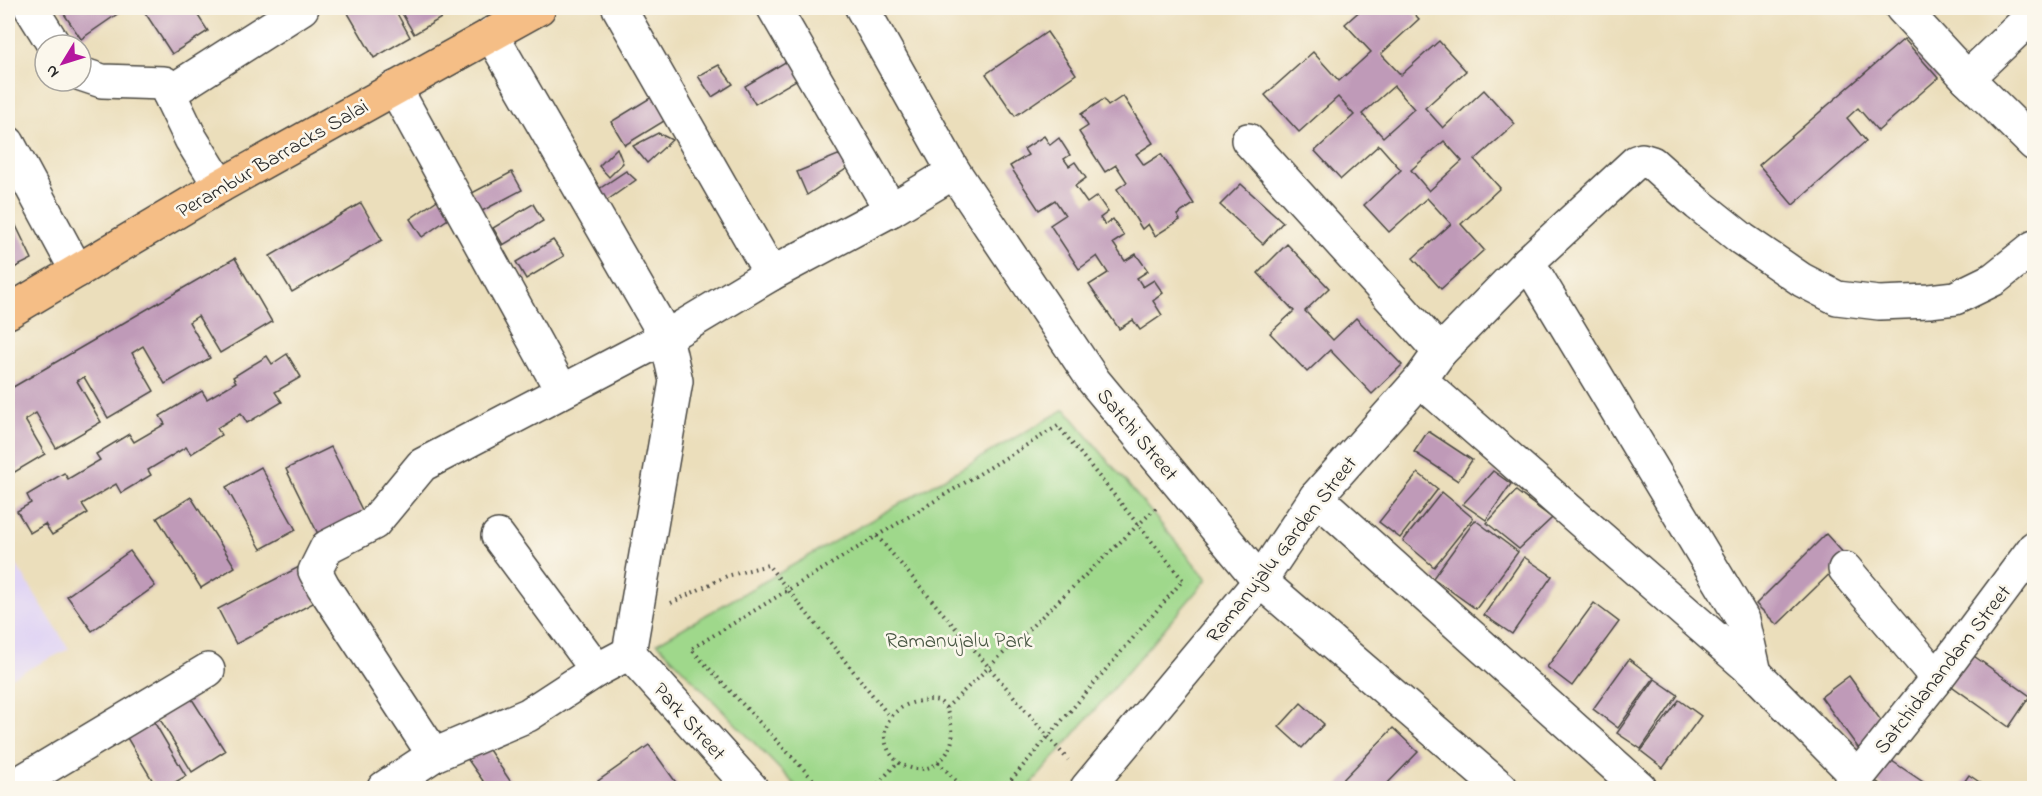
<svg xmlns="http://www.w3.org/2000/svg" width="2042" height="796" font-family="'Indie Flower',sans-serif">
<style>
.built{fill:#e0d4f4}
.green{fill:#9fd88b;stroke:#65825b;stroke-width:1.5}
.building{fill:#bf9ab8;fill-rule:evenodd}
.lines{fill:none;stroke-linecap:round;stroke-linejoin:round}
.minor-casing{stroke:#484641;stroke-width:36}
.major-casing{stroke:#484641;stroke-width:36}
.path{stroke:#484641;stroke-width:4;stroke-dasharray:1.5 4.5;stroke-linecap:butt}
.minor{stroke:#fff;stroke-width:33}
.major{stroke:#f5be86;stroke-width:33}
.labels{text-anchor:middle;stroke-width:5;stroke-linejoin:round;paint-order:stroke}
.street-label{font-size:21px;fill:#2b2b2b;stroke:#fbf7ec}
.park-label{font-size:21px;fill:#485643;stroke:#fbf7ec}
</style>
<rect width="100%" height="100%" fill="#fbf7ec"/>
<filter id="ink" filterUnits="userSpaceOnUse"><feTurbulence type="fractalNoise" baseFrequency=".0167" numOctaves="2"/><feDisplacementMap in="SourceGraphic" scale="12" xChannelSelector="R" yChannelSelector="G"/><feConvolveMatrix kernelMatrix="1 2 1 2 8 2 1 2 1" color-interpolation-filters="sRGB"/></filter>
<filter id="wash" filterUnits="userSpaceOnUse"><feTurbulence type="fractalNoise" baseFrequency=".008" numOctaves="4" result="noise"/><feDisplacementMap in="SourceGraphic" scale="24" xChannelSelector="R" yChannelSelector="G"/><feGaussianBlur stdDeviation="1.35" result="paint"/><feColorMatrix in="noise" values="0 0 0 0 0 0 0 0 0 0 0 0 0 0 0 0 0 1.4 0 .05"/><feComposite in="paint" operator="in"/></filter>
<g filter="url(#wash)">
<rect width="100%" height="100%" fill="#ebdebb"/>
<!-- built -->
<polygon class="built" points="8,551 69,649 8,679"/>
<!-- green -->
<polygon class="green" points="1065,409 1207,579 1028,788 798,788 657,643"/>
<g id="blocks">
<!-- building -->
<g class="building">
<polygon points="60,8 126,8 81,39"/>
<polygon points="142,8 193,8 208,31 172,54"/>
<polygon points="345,8 394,8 410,37 374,58"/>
<polygon points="399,8 444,8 448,14 414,34"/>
<path d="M1363,8H1409L1419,19L1381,54L1401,75L1439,41L1466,71L1425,108L1443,128L1484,90L1515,124L1475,160L1500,188L1461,224L1484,250L1441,289L1413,258L1451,224L1427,198L1389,232L1364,205L1401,170L1379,145L1341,179L1315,151L1354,115L1338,97L1299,132L1265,95L1313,52L1339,81L1371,52L1345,24ZM1394,86L1414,109L1383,137L1362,114ZM1444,141L1462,161L1429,191L1411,170Z"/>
<polygon points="1047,32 1076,74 1015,116 986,74"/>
<polygon points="1904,39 1938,78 1878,131 1858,108 1847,118 1866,141 1793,205 1759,165"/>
<polygon points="792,58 803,76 755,104 745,86"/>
<polygon points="719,65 733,84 712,97 698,76"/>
<polygon points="655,95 669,118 625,145 611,122"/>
<polygon points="1123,96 1153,143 1136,154 1144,165 1161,154 1194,204 1177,215 1180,220 1155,236 1148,224 1142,229 1117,189 1127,182 1116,165 1105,172 1079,132 1088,126 1081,114 1104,99 1108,106"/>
<polygon points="658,133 672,140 647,163 633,146"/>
<polygon points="1044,136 1050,145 1059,138 1070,155 1064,159 1069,166 1075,162 1086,178 1075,186 1087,203 1097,196 1108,212 1100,218 1105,225 1113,219 1124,236 1113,243 1125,261 1136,254 1148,271 1137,278 1143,287 1154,280 1163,293 1153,301 1162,315 1140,330 1133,320 1119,329 1089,285 1108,273 1097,256 1079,269 1050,225 1065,215 1055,200 1039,210 1010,166 1028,155 1024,149"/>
<polygon points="617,148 623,163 609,177 599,166"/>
<polygon points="838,155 855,163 807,195 797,172"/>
<polygon points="626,171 636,180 606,201 596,191"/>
<polygon points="512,172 522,190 482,211 472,193"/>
<polygon points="1241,184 1283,222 1263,244 1220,205"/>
<polygon points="446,194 458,212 422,237 410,219"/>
<polygon points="361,203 382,240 292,292 270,256"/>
<polygon points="533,204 543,221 503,245 493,228"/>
<polygon points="8,209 32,259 8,271"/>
<polygon points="553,240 564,256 526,279 516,262"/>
<polygon points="1287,244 1329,288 1305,311 1333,340 1356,318 1402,365 1372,394 1330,350 1307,372 1270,333 1294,311 1258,273"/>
<polygon points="235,258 272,322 220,353 198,316 189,322 210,358 165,384 143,346 132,353 154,391 108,418 84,377 77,381 101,422 56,448 36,413 25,420 45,454 8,476 8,390"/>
<polygon points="287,354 301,377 275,392 282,402 247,423 241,413 217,428 221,435 191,454 186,447 148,470 151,475 121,493 116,484 82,504 88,513 52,535 45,524 30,533 17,511 31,503 27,495 64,473 68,479 100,460 96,454 129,434 134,442 165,424 160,416 202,391 207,399 236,382 233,377 267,356 272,364"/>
<polygon points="1428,431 1472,460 1458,481 1414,452"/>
<polygon points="331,447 365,516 320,538 286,469"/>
<polygon points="261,467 296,530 261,549 226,487"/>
<polygon points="1493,471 1511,484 1486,520 1463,504"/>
<polygon points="1418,473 1438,489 1400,538 1379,522"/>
<polygon points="1516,491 1552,518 1519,549 1487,523"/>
<polygon points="1442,492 1473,518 1434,567 1403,541"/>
<polygon points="191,497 235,567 201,588 157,518"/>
<polygon points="1475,520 1518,552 1476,609 1433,578"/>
<polygon points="1826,534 1847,557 1777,625 1756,604"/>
<polygon points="130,551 155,586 92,631 67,596"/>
<polygon points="1524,557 1552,576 1512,634 1484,615"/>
<polygon points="299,567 317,601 236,644 218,609"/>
<polygon points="1594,603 1619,622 1572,686 1547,667"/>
<polygon points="1964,649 2030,696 2009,727 1942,679"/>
<polygon points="1629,659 1654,678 1618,728 1593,709"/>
<polygon points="1849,676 1887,729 1859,749 1821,697"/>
<polygon points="1655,679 1678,695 1641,749 1617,733"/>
<polygon points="190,696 225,751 192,772 158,716"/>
<polygon points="1679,700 1701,716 1663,768 1641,751"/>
<polygon points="1301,703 1324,724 1302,748 1279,727"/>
<polygon points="150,715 186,776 165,788 157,788 123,731"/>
<polygon points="1393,728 1418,752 1383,788 1335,788"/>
<polygon points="485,744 515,788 488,788 466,757"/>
<polygon points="649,745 680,788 603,788 598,781"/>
<polygon points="1889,759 1932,788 1886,788 1875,781"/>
<polygon points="1969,775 1988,788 1960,788"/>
</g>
</g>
</g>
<g filter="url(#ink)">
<use href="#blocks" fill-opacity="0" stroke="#484641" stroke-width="1.5"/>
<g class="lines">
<defs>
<g id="minor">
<polyline points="31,8 54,45"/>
<polyline points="619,8 771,274"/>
<polyline points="774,8 891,210"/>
<polyline points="862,8 954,172 1094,381 1260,581 1501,788"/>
<polyline points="1902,8 1967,78 2034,144"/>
<polyline points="491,34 666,337 676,381 629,653"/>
<polyline points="81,74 102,81 164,83 191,139 220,186"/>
<polyline points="1967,78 2034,14"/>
<polyline points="395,88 562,391"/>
<polyline points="169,93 302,8"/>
<polyline points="1248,140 1440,352"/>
<polyline points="8,143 77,271"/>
<polyline points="1528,262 1743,620 1755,673"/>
<polyline points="1420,380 1755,673 1858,777"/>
<polyline points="1316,497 1640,788"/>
<polyline points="498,536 597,670"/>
<polyline points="1845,569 1937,678"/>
<polyline points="629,653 751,788"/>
<polyline points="434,755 323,586 315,571 327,547 374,523 422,465 666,337 771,274 891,210 954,172"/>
<polyline points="11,788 208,670"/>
<polyline points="384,788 434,755 528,715 597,670 629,653"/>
<polyline points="1087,788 1260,581 1316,497 1420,380 1440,352 1528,262 1636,162 1642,160 1652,163 1698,204 1742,239 1802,280 1837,298 1879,303 1929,301 1955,298 1994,279 2034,247"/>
<polyline points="1849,788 1937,678 2034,548"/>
</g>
<polyline id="major" points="8,312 220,186 539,8"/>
</defs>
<!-- minor casing -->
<use href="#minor" class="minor-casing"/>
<!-- major casing -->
<use href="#major" class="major-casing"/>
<!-- path -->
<g class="path">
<polyline points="877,536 1068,760"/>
<polyline points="671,603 727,576 768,565 890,717"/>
<path d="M946,708C944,706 942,703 940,702C935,699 927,700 921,701C895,704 875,727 890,753C894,759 900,765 908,767C926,774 945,763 951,744C955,732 950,720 946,708L1158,506"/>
<polyline points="938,762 963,788"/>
<polyline points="821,788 691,649 1058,426 1183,580 1004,788"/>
<polyline points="874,788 898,762"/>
</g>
<!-- minor -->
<use href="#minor" class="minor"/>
<!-- major -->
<use href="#major" class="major"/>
</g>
</g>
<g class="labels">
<!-- street labels -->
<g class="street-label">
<text transform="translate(272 158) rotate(-30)" y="7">Perambur Barracks Salai</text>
<text transform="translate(1138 434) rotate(50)" y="7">Satchi Street</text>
<text transform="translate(1281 549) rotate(-52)" y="7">Ramanujalu Garden Street</text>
<text transform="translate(1942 669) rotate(-52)" y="7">Satchidanandam Street</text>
<text transform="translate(690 721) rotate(48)" y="7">Park Street</text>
</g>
<!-- park labels -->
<g class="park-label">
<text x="959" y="647">Ramanujalu Park</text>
</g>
</g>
<!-- margin -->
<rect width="2042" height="796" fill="none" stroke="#fbf7ec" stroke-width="30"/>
<!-- north arrow -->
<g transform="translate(63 63) rotate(232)"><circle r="28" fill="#fbf7ec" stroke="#a8a59f" stroke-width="1.5"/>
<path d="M0-4.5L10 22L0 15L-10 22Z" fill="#b5179e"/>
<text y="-9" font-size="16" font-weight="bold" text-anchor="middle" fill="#2b2b2b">N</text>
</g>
</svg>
